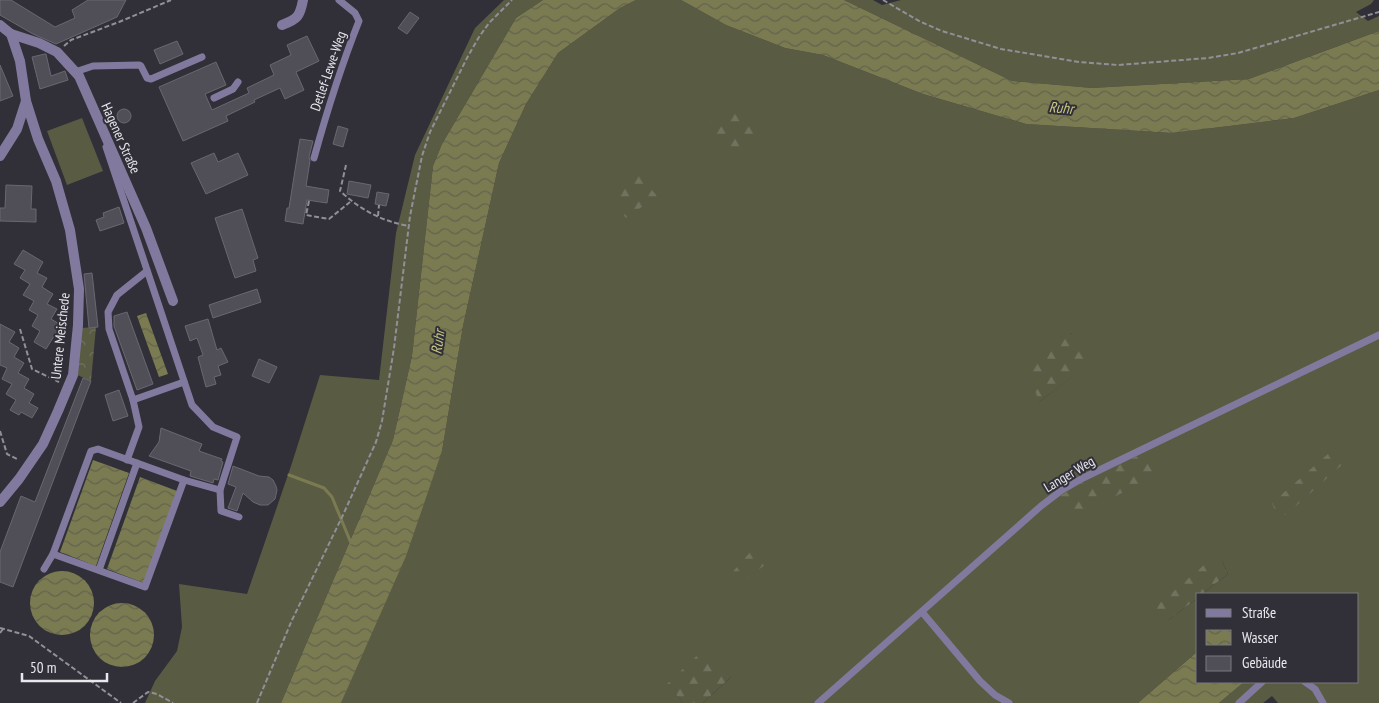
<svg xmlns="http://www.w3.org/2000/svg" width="1379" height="703" font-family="'PT Sans Narrow',sans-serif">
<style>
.grass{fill:#5a5b43;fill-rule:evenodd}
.forest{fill:url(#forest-firs)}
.park{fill:url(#park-crowns)}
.water{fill:url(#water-waves)}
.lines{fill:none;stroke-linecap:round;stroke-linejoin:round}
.stream{stroke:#7b7b52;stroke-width:3}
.building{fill:#504e57;stroke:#696771}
.path{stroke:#919097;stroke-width:2;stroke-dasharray:5 2.5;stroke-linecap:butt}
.lane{stroke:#827a9e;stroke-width:7}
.street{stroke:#827a9e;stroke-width:10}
.labels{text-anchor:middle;stroke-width:4;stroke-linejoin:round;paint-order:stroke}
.street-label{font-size:14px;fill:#e9e8ed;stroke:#312f38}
.water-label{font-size:15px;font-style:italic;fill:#c7c783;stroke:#312f38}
</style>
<defs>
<pattern id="forest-firs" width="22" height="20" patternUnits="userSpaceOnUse" patternTransform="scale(1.25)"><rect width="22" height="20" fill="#5a5b43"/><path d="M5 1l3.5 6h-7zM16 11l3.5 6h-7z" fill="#72735e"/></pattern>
<pattern id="park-crowns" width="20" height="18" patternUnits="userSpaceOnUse" patternTransform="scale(1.25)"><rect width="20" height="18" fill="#5a5b43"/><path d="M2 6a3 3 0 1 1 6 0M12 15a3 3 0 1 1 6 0" fill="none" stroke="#72735e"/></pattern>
<pattern id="water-waves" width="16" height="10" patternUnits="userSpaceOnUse" patternTransform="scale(1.25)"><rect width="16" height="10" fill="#7b7b52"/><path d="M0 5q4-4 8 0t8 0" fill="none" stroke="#63634d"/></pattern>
</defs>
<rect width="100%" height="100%" fill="#312f38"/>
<!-- grass -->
<g class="grass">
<polygon points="504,0 543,0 516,18 442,144 433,166 412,356 393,440 281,703 145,703 155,681 177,651 182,627 179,584 247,594 291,466 320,375 379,380 396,233 415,155 475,28"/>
<path d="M636,0H681L726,25L785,48L823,55L923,94L1026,124L1172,133L1294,118L1379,90V703H1278L1272,696L1263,703H1219L1244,682H1358V594H1202L1228,574L1222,561L1167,621L1198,598V651L1138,703H703L731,677L668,684L683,703H341L364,648L442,451L463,326L499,163L526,104L558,53L620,8ZM1071,333L1087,365L1039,402Z"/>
<polygon points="844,0 873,0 882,5 901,0 1374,0 1371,4 1356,12 1368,21 1379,16 1379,31 1249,79 1092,88 1012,81"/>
<polygon points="82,118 103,171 67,185 47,131"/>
</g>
<!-- forest -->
<g class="forest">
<polygon points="737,101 764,131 733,157 704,127"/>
<polygon points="635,170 657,196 626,218 607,195"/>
<polygon points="1072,333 1088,365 1039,402 1027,367"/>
<polygon points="1336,447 1347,451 1345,462 1286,515 1277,515 1272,503"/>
<polygon points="1152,449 1154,465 1150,478 1082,514 1067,513 1057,498 1077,485"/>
<polygon points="754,548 768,552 768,563 740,583 729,576"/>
<polygon points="1211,559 1222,561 1228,574 1202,594 1198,594 1198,598 1167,621 1158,621 1153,609"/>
<polygon points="705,648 731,677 703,703 683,703 667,684"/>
</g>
<!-- park -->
<polygon class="park" points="96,327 91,381 75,374 81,328"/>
<!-- water -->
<g class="water">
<polygon points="543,0 636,0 620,8 558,53 526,104 499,163 463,326 442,451 406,556 341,703 281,703 393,440 412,356 433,166 442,144 516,18"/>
<polygon points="677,0 844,0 1012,81 1092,88 1249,79 1379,31 1379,90 1294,118 1172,133 1026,124 923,94 823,55 785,48 726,25 681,0"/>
<polygon points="146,313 168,374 159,377 137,316"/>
<polygon points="93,460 129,473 96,566 60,552"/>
<polygon points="140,477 177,491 144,583 107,569"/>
<circle cx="62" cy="603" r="32"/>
<circle cx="122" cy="635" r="32"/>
<polygon points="1198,651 1198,682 1244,682 1219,703 1138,703"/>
</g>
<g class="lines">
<!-- stream -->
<polyline class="stream" points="289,475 324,488 332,497 351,543"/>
</g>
<!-- building -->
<g class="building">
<polygon points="0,0 11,0 55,27 75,18 72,10 88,0 126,0 117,17 56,44 33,34 0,15"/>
<polygon points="410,12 419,18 407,34 398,28"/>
<polygon points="307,36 319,61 296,72 304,90 285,99 280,88 254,100 255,102 226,116 228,121 183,141 159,87 216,62 226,85 205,94 212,110 249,93 247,88 274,75 270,65 291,55 287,45"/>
<polygon points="177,41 183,54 160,64 154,50"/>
<polygon points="45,54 46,54 51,76 65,71 68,80 40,89 32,57"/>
<polygon points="0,65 13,96 0,101"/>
<circle cx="124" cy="116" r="7"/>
<polygon points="338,126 348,129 343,147 333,144"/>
<polygon points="300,139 313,141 309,157 310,161 306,186 329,190 327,203 307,200 303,224 285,221 287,208 289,208"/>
<polygon points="214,153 218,162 238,153 248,175 206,194 191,163"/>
<polygon points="349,181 371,185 368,198 347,194"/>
<polygon points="6,185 32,186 31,209 36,209 36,222 0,221 0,208 5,208"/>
<polygon points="377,192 389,194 386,206 375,204"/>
<polygon points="119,207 124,223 100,231 96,220 104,217 103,213"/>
<polygon points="242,209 258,258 253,260 256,271 235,278 215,218"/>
<polygon points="23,250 43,262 37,273 47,278 42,287 53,294 47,304 57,309 51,319 61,325 46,349 34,342 40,331 32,326 38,315 29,310 34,301 23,295 30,284 20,278 25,270 14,264"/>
<polygon points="92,273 98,327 89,328 84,274"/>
<polygon points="257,289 261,302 213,318 209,305"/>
<polygon points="127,312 153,384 137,390 114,326 114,316"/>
<polygon points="208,319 217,350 221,348 228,362 218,366 221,375 214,377 216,384 206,387 198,357 203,355 197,338 190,341 185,326"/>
<polygon points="0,324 15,332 9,342 19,348 14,357 24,363 18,373 29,379 24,388 34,394 29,403 38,408 32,418 21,412 19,415 10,410 16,400 6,394 12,384 2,379 7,368 0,365"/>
<polygon points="259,359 277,367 269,383 252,376"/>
<polygon points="83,378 91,381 13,587 0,582 0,552 21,496 35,502"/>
<polygon points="119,390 128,416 113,421 105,395"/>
<polygon points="161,428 202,444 199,451 222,459 221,461 223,462 218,480 214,479 213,483 190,476 191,471 149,456 159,442"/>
<polygon points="233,466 259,476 269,477 273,480 276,486 277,490 275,499 268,505 260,505 253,502 243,493 237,511 228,508 236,487 228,484"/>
</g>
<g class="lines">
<!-- path -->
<g class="path">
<polyline points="883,0 921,22 942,31 1001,49 1079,62 1118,65 1208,58 1238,53 1379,12"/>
<polyline points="64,46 71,40 119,22 171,0"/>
<path d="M346,165L340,191C361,210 381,221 409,226"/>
<polyline points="309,201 306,215 329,219 350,202"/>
<polyline points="378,216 379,205"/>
<polyline points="20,329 32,369 59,382"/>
<polyline points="0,431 7,454 19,460"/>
<polyline points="0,628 29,636 121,703"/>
<polyline points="0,633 3,629"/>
<polyline points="133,703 148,692 157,694 173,703"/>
<polyline points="257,703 292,620 343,515 376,442 382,421 394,348 410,216 422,156 430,132 467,58 479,37 489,23 512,0"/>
</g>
<!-- lane -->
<g class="lane">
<polyline points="75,72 93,66 139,65 141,66 147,78 151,79 202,57"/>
<polyline points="214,98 233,89 238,82"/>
<polyline points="106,147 192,405 213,427 237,437 220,490 221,511 239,517"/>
<path d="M314,158C327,111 341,66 359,21L355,13L339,0"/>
<polyline points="133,400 184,382"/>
<polyline points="127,460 139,427 133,400 109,329 108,312 117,295 147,271"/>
<polyline points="53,554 91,451 98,449 184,480 220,490"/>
<polyline points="44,569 53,554 145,587 184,480"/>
<polyline points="99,570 137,463"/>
<polyline points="922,612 980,681 995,695 1009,703"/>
<polyline points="1305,682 1315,689 1323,703"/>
<polyline points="818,703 1041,506 1062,490 1083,478 1379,335"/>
<polyline points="1239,703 1262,682"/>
</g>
<!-- street -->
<g class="street">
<polyline points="0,25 11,34 39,43 57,52 79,76 146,228 173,301"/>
<path d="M282,25C298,19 300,16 303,0"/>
<polyline points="0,156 17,129 26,101 20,61 11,34"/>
<polyline points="0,502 19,479 43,444 58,411 73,375 78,325 79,289 70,230 56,181 38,139 26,101"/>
</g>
</g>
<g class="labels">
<!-- street labels -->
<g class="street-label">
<text transform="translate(328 71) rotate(-71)" y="5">Detlef-Lewe-Weg</text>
<text transform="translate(121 138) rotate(66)" y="5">Hagener Straße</text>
<text transform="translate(60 336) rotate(-84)" y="5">Untere Meischede</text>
<text transform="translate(1069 474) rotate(-31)" y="5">Langer Weg</text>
</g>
<!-- water labels -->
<g class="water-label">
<text transform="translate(1061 108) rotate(5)" y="5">Ruhr</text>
<text transform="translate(438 342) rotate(-82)" y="5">Ruhr</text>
</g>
</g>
<!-- legend -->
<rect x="1196" y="593" width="162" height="90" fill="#312f38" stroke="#7b7980"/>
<rect x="1206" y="609" width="25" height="8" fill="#827a9e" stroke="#7b7980"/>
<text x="1242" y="618" font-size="15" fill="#e9e8ed">Straße</text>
<rect x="1206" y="630" width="25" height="15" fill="url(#water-waves)" stroke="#7b7980"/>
<text x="1242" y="643" font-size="15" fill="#e9e8ed">Wasser</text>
<rect x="1206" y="656" width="25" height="15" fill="#504e57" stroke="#7b7980"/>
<text x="1242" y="668" font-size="15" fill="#e9e8ed">Gebäude</text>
<!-- scale -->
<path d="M22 673v8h85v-8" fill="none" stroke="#e9e8ed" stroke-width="2.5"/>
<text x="30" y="673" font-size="15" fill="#e9e8ed" stroke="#312f38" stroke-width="4" paint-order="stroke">50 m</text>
</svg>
